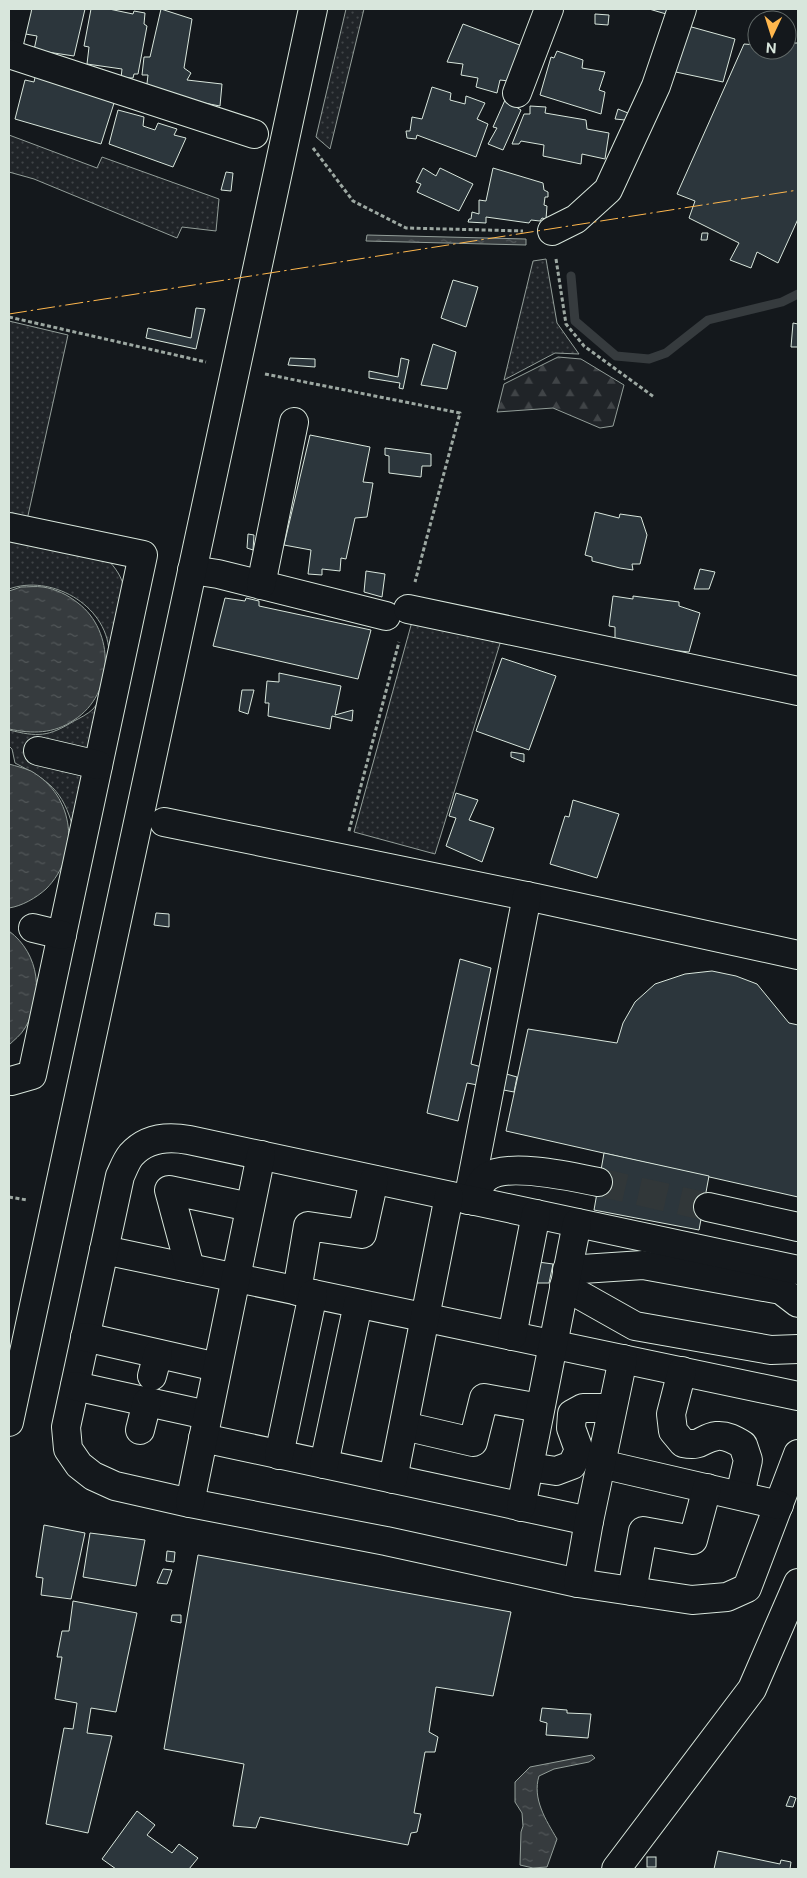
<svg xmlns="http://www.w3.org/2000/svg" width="807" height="1878" font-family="'Public Sans',sans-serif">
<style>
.grass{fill:url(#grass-dots);stroke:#939e99}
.forest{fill:url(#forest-firs);stroke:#939e99}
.water{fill:url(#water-ripples);stroke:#939e99}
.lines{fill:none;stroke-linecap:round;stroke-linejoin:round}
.stream{stroke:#363b3e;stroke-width:9}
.building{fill:#2c363c;stroke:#d8e6dc}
.minor-tunnel{stroke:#313739;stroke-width:28;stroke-dasharray:28 14;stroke-linecap:butt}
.minor-casing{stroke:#d8e6dc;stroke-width:30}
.path{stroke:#9da8a2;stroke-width:3;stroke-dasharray:4 2.5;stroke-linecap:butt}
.minor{stroke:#14181c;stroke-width:28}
.power{stroke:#ffb74d;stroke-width:1;stroke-dasharray:18 4 2.5 4;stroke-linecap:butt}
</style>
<defs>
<pattern id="grass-dots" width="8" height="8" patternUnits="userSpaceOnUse" patternTransform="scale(1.25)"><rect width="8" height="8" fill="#202428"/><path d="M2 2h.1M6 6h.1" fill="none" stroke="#404447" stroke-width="1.8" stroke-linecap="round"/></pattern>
<pattern id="forest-firs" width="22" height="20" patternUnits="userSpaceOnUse" patternTransform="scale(1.25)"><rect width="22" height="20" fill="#202428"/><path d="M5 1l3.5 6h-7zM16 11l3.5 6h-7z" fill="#404447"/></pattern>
<pattern id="water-ripples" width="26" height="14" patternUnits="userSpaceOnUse" patternTransform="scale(1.25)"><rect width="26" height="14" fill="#363b3e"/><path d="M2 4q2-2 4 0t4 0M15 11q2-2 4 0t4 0" fill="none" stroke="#525759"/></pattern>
</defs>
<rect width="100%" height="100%" fill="#14181c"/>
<!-- grass -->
<g class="grass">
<polygon points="346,9 364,9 330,149 316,137"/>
<polygon points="9,135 97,168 102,157 219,199 216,231 182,227 177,238 34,179 9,172"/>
<polygon points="546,259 557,323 579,354 555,353 504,380 533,261"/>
<polygon points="9,321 68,335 27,520 9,517"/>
<path d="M9,539L106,558C116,568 122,577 125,591L88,774L73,828C63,790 48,780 15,763L12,749L9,746V730C38,737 48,737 74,721C80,718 88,714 93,709C102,699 104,686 106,673C107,666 109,658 109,651C106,604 50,574 9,589Z"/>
<polygon points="413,618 502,637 435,854 354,832"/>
</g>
<!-- forest -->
<polygon class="forest" points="558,357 581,359 624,385 613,426 600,428 553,408 497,412 504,384"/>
<!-- water -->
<g class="water">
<polygon points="367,235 526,239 526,245 366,241"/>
<path d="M21,587C28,587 36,586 43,587C56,589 68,595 78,603C115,631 115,694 74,720C54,734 32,734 9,729V591Z"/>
<path d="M9,764C16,766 24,768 31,771C75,796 81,854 46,889C36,898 22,906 9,908Z"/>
<path d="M9,931C40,954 44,996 25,1028C21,1035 14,1040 9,1045Z"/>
<path d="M592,1755L595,1758L589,1762L554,1769L539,1776C532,1799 546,1820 557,1839L547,1867L533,1868L520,1865L521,1832L523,1826L522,1813L515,1802V1782L530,1767Z"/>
</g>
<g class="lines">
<!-- stream -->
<polyline class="stream" points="571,276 575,321 616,356 649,359 666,353 708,320 782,302 798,294"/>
</g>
<!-- building -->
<g class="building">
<polygon points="24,9 85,9 74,56 34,50 37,36 20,33"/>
<polygon points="91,9 109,9 133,14 134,11 145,13 144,24 147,26 138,74 134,74 133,78 121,78 122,69 87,64 89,47 84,46"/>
<polygon points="161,9 192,19 184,68 191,73 187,80 222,84 220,106 146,92 148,75 142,75 144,57 150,57"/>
<polygon points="649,9 676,9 673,16"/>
<polygon points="595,14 609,15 608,25 595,24"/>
<polygon points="463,24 525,47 517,67 512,67 509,81 500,80 497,93 476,87 478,78 461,75 463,64 447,62"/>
<polygon points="688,26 735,39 723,82 671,71"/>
<polygon points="787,43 798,43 798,219 778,263 757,252 751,268 730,260 739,243 689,218 695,201 677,194 744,44 757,45 757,50 787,50"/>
<polygon points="557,51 583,60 582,68 605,72 599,90 605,92 601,114 540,95 551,57 554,58"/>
<polygon points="36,73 115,100 101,144 15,119 25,80 34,82"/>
<polygon points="432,87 451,93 450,100 465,104 466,96 485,103 477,119 488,124 476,157 417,135 416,139 407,138 406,131 410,131 412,117 422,119"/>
<polygon points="505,100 521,110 503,150 488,144 497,128 493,127"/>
<polygon points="530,106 546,107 545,113 586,120 587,129 609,133 605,159 582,154 581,164 543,156 544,145 521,141 519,144 512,144 524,114 530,114"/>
<polygon points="618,109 628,113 625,120 615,119"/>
<polygon points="118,110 144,117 143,126 155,130 158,123 177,129 174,135 186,138 173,167 109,144"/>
<polygon points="423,168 436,176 440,168 473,184 459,211 417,192 421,184 416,182"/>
<polygon points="493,168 543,183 544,190 548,192 548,197 545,197 544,205 547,206 546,219 542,218 540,221 531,220 529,223 486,217 486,223 468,222 469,219 471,219 472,212 479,214 479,200 486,201"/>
<polygon points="226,172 233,173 231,191 221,190"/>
<polygon points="702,233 708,233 707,240 701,240"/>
<polygon points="453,280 478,287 466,327 441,318"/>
<polygon points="196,308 205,309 196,349 146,338 148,328 191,338"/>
<polygon points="793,323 798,324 798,347 791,347"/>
<polygon points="433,344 456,352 447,389 421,385"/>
<polygon points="290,358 315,359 315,367 288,365"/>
<polygon points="401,358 409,360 403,389 399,388 400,383 369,378 369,371 398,377"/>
<polygon points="310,435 370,447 363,482 373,483 367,517 355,518 346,559 341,558 340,571 322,569 322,575 308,574 311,550 284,545"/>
<polygon points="385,448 431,454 431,466 422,466 421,477 389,473 389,456 385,455"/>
<polygon points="595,512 619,518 620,514 641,517 647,535 640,564 632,564 633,570 620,568 592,561 592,557 585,555"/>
<polygon points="248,534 254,535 253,550 247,548"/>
<polygon points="700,569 715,572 709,589 694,589"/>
<polygon points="366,571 385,574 382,597 364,592"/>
<polygon points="613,596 633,599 633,596 679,602 679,606 700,613 689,652 670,650 670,656 615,643 615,627 609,626"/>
<polygon points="225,598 245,601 246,598 259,601 259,606 371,630 358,679 213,646"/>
<polygon points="502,658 556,676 529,750 476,731"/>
<polygon points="279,673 341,686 335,715 353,710 352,721 332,716 330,729 268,716 269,703 265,703 267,681 279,682"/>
<polygon points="242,690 254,690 248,714 239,711"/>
<polygon points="511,752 524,754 524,762 511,757"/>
<polygon points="456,793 478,800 469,820 494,828 482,862 446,846 456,818 449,816"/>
<polygon points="573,800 619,814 597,878 550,864 565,816 569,817"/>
<polygon points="156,913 169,914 169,927 154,925"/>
<polygon points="460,959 491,968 471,1064 517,1077 514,1092 467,1083 458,1121 427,1113"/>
<polygon points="712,971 736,976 757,984 789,1023 798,1025 798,1197 506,1131 528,1029 617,1043 623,1023 635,1002 655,984 685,974"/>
<polygon points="604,1153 709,1176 699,1230 594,1210"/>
<polygon points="538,1262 553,1264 549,1283 534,1283"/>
<polygon points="44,1525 85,1533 71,1599 41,1595 43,1578 36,1577"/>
<polygon points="90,1533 145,1540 136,1586 83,1577"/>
<polygon points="167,1551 175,1552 174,1562 166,1561"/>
<polygon points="198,1555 511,1612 493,1696 436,1687 429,1732 438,1737 435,1752 425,1752 414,1813 421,1814 417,1832 411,1833 408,1845 260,1817 256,1828 233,1826 244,1764 164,1749"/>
<polygon points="163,1569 172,1570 167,1584 157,1583"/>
<polygon points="73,1601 137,1613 116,1712 91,1708 87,1733 112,1736 88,1833 46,1824 64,1728 73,1729 77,1703 55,1699 62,1657 57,1657 62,1631 69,1631"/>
<polygon points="172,1615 181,1615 181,1623 171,1621"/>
<polygon points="542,1708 567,1710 567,1713 591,1714 588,1738 546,1735 547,1723 540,1721"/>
<polygon points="790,1796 796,1798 793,1807 786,1806"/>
<polygon points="137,1811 155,1825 147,1835 172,1853 179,1844 198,1858 189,1869 116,1869 102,1859"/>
<polygon points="718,1851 780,1864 781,1860 791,1862 790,1869 714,1869"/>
<rect x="647" y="1857" width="9" height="10"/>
</g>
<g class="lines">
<!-- minor-tunnel -->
<polyline class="minor-tunnel" points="598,1182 708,1207"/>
<defs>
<g id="minor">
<polyline points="9,43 17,9"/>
<polyline points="9,54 254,134"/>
<polyline points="517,93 549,9"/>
<polyline points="552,231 576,219 608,190 656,86 682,9"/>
<polyline points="9,527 143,555 32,1075 11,1081"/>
<polyline points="192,570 218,574 386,616"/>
<polyline points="261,585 294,422"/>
<polyline points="408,609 798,691"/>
<polyline points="38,751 98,765"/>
<polyline points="164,822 536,898 798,955"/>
<polyline points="33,928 62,935"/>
<polyline points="468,1200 527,896"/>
<path d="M474,1201C477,1192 479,1183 487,1177C508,1162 573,1177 598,1182"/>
<polyline points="708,1207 798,1227"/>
<polyline points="104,1250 798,1396"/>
<polyline points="190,1268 169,1190 250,1207"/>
<polyline points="567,1270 643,1265 781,1290 798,1303"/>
<path d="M798,1270L189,1140C168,1136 146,1138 131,1155C126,1161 123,1170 120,1176L66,1427L68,1449L79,1465L93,1476L115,1486L190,1503L386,1541L578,1583L692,1600L727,1597L747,1588L798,1454"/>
<polyline points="564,1286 635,1326 771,1350 798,1349"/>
<polyline points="297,1291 308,1226 362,1234 374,1180"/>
<polyline points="512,1336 536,1214"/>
<polyline points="85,1337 217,1367"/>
<path d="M682,1371L671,1414L673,1431L683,1443C703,1447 701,1438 717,1436C726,1435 735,1440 743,1445L748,1460L740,1495"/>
<polyline points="152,1376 158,1354"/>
<polyline points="75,1386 207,1415"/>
<polyline points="9,1422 313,9"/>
<polyline points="404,1426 473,1442 484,1398 540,1408"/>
<polyline points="140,1430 147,1402"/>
<polyline points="203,1438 589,1521"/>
<polyline points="279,1455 313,1294"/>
<polyline points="324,1464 358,1304"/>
<polyline points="601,1464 779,1505"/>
<polyline points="529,1467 556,1471 572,1465 579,1450 571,1428 572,1414 583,1408 612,1408"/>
<polyline points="393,1479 449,1196"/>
<polyline points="190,1503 261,1155"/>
<polyline points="521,1507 577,1223"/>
<polyline points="578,1583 589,1521 623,1359"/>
<polyline points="632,1591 643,1531 693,1540 707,1488"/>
<polyline points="616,1869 752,1689 798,1583"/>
</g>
</defs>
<!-- minor casing -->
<use href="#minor" class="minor-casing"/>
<!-- path -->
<g class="path">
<polyline points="313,148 353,201 406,228 523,231"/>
<polyline points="556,259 566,324 584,346 654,397"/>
<polyline points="9,317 206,362"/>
<polyline points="265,374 460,413 415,582"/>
<polyline points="349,831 399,642"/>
<polyline points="9,1197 27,1200"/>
</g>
<!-- minor -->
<use href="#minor" class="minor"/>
<!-- power -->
<polyline class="power" points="9,314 798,190"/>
</g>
<!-- border -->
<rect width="807" height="1878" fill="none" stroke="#d8e6dc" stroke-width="20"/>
<!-- north arrow -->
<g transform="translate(772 35) rotate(184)"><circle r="24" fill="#14181c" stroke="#626a69"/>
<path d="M0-4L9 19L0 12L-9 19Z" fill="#ffb74d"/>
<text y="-8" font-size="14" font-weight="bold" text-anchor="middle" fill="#d8e6dc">N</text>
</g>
</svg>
